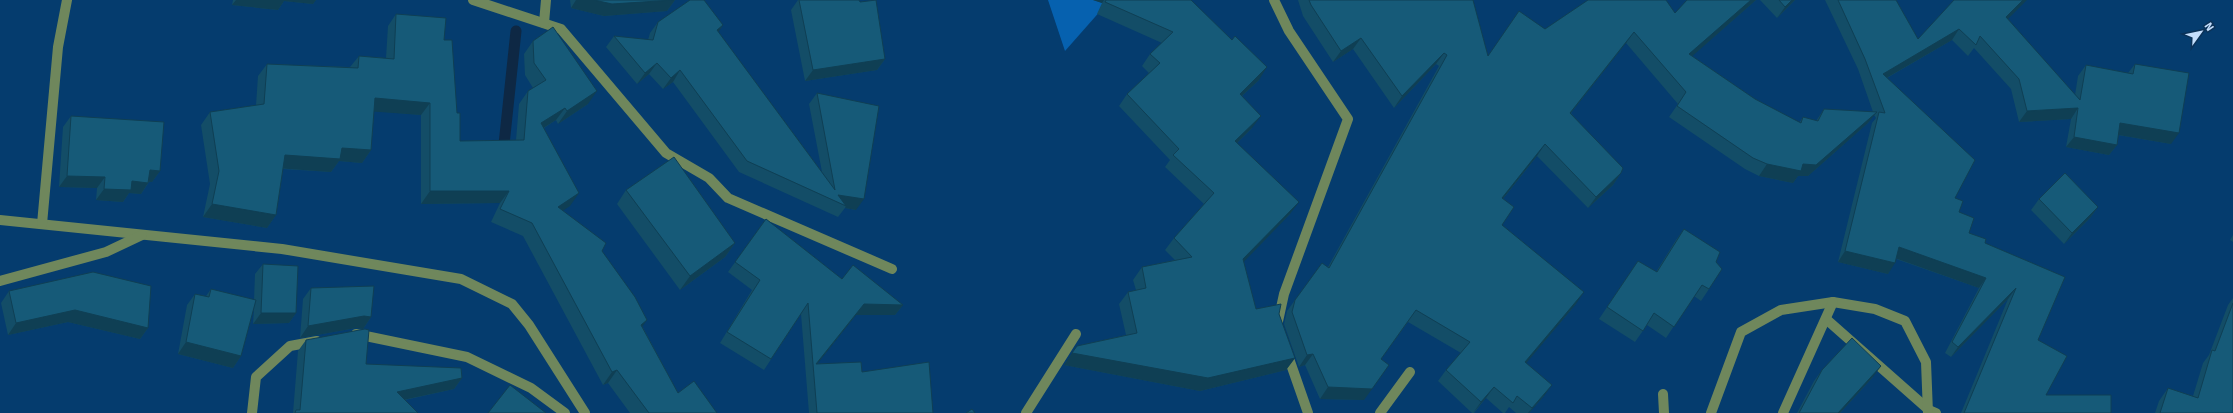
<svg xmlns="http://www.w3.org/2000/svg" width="2233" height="413" font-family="Signika,sans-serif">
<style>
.green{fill:#0661af}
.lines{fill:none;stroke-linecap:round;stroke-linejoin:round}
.stream{stroke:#0e2844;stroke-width:11}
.minor{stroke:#6f875c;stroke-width:10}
.wall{fill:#134d67}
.shaded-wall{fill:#0f3f54}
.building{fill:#165a78;stroke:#0f3f54}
</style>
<rect width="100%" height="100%" fill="#053c6e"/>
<!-- green -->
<polygon class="green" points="1048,0 1110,0 1065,51"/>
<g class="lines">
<!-- stream -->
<polyline class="stream" points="503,154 516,31"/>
<!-- minor -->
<g class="minor">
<polyline points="473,0 561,29 666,153 709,178 728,198 892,269"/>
<polyline points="1274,0 1289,31 1348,119 1284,294 1277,326"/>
<polyline points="544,23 546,0"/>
<polyline points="0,220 282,249 461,279 512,304 529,325 585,413"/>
<polyline points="42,224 58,47 67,0"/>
<polyline points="0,281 106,252 142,235"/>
<polyline points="1826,319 1929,410 1936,413"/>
<polyline points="356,334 467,357 531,388 565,413"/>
<polyline points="1286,350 1308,413"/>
<polyline points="1663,394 1664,413"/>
<polyline points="252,413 256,377 290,346 317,341"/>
<polyline points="1026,413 1076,334"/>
<polyline points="1380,413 1410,372"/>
<polyline points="1711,413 1741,332 1781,310 1833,302 1875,309 1905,321 1926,362 1928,413"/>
<polyline points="1783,413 1833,302"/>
</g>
</g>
<!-- wall -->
<g class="wall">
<polygon points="233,0 316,0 313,4 284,1 278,10 232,5"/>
<polygon points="570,0 675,0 667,11 604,16 571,8"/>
<polygon points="798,0 859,0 885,59 877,70 805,81 791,10"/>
<polygon points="1093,0 1191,0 1259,80 1242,96 1252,128 1237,143 1290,214 1243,262 1256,309 1279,314 1295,358 1286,370 1200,391 1064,365 1077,346 1126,335 1119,304 1128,292 1136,290 1133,280 1142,267 1175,260 1165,250 1174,238 1204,204 1165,167 1170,160 1119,106 1127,94 1149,73 1142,66 1150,54 1162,43 1097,14 1102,3"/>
<polygon points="1298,0 1473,0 1488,56 1545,29 1675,13 1687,0 1756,0 1692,56 1755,99 1799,123 1803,117 1816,121 1824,109 1873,112 1858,69 1825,0 1896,0 1918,39 2008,19 2075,95 2078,76 2086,65 2128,73 2135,64 2171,144 2118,135 2117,145 2109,155 2066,147 2071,119 2019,122 2011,89 1974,48 1968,56 1952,40 1887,78 1955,198 1959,212 1969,233 1985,243 2065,277 2038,340 2046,395 2111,413 1961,413 2008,299 1951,357 1945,353 1979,288 1896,259 1888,274 1838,262 1872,123 1876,118 1874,115 1868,123 1808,176 1798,176 1793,183 1759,176 1745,169 1669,117 1678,104 1626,43 1571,113 1621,173 1613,185 1588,208 1537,156 1503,199 1502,225 1576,304 1526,363 1544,396 1529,413 1516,413 1509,407 1505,413 1503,413 1486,398 1474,413 1472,413 1438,381 1446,370 1461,353 1408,322 1381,359 1364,400 1320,399 1305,365 1299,367 1284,324 1287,311 1295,300 1328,267 1439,66 1436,64 1394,108 1353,49 1333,62 1303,16"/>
<polygon points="1760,0 1795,0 1777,18"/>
<polygon points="396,14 444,40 460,141 516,140 519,104 528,91 533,88 525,75 524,54 533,41 588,104 558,124 556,120 544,128 570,206 562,210 602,251 678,393 717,413 630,413 608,383 603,385 523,236 491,222 500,203 421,204 421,115 374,111 371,150 362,163 339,161 331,172 283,169 276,215 267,228 203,217 210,184 201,125 210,112 256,105 258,76 267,64 350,67 359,56 386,58 388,26"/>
<polygon points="658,22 723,25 718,32 822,172 809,104 817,93 856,210 845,208 838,217 739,172 673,82 663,89 649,74 637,84 606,47 614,36 648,40 650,33"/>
<polygon points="71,116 160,171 152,182 149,182 141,194 129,193 123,202 96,200 97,188 59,187 63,127"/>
<polygon points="626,190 735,243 725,257 680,290 617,204"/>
<polygon points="2039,199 2098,207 2090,218 2064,244 2031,210"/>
<polygon points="766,219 842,279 903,305 895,315 856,315 817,364 862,372 933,413 809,413 801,314 764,370 720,343 752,290 728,272"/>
<polygon points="1684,229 1716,262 1709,289 1701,301 1694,296 1666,338 1647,325 1635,342 1599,319 1638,261 1656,272 1676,240"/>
<polygon points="2233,235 2233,242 2230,240"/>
<polygon points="263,264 296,313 289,323 253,324 254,308 241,356 233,368 178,354 187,305 195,294 206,296 211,289 254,300 255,274"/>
<polygon points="311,288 371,317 363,329 356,328 300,338 303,299"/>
<polygon points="9,291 148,328 140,339 68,322 8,335 1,303"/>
<polygon points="2233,298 2233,413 2155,413 2159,401 2168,388 2193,396 2203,363 2209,355 2228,305"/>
<polygon points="306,340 366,364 462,378 454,389 405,400 418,413 293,413 298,351"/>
<polygon points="1822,370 1873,377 1840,413 1797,413 1814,381"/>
</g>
<!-- shaded-wall -->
<g class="shaded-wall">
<polygon points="236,0 316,0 313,4 284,1 278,10 232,5"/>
<polygon points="576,0 675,0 667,11 604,16 571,8"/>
<polygon points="1093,0 1104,0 1102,3"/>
<polygon points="1751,0 1756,0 1681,66 1689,54"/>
<polygon points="1792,0 1795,0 1777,18 1785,7"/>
<polygon points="2023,0 2027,0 1999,28 2006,17"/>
<polygon points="723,25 716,36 717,30"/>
<polygon points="1959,29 1952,40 1876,84 1883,74"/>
<polygon points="1634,32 1626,43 1562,124 1570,113"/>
<polygon points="1361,38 1353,49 1333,62 1341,51"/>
<polygon points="1444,53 1436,64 1394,108 1402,96"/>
<polygon points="885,59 877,70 805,81 813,70"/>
<polygon points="657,63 649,74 637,84 645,73"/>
<polygon points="1267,67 1259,80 1231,106 1240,94"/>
<polygon points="680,70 673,82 663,89 671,78"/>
<polygon points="597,91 588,104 558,124 567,111"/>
<polygon points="375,98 430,103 421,115 366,111"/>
<polygon points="565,108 556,120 532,135 541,123"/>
<polygon points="2078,108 2071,119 2019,122 2027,111"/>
<polygon points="1877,112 1868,123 1808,176 1798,176 1793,183 1759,176 1767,164 1803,164"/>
<polygon points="1261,116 1252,128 1227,153 1235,141"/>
<polygon points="2120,123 2179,133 2171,144 2113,134"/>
<polygon points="2074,137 2117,145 2109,155 2066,147"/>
<polygon points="1545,144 1537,156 1494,210 1502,198"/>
<polygon points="342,148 371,150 362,163 339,161 331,172 276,168 285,155"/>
<polygon points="150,170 160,171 152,182 142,181"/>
<polygon points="1621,173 1613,185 1588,208 1596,197"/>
<polygon points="67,176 105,177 97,188 59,187"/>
<polygon points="132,181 148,183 141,194 129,193 123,202 96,200 104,189"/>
<polygon points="430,191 509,191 500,203 421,204"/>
<polygon points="579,193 570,206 549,220 558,207"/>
<polygon points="838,195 864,199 856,210 845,208 846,206"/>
<polygon points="1299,202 1290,214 1234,272 1243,259"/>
<polygon points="212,204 276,215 267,228 203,217"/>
<polygon points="2098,207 2090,218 2064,244 2072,233"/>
<polygon points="735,243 725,257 680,290 690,276"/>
<polygon points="1899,247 1986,278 1979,288 1892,257"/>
<polygon points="1845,251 1895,263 1888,274 1838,262"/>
<polygon points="2016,288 2008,299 1951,357 1958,347"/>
<polygon points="1584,292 1576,304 1517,374 1525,362"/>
<polygon points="864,304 903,305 895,315 856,315 814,368 816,364"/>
<polygon points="75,310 148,328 140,339 68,322 8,335 16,323"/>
<polygon points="261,313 296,313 289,323 253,324"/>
<polygon points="364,316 371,317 363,329 356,328 300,338 308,326"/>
<polygon points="647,320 638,333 641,325"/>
<polygon points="186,342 241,356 233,368 178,354"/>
<polygon points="1072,353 1295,358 1286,370 1200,391 1064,365"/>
<polygon points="1313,354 1305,365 1299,367 1307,355"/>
<polygon points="1881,366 1873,377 1840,413 1838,413"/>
<polygon points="617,370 608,383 603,385 612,372"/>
<polygon points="462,378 454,389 389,403 397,392"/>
<polygon points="1552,385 1544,396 1529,413 1528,413"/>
<polygon points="1328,387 1372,389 1364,400 1320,399"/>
<polygon points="1494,387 1486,398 1473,413 1481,402"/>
</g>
<!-- building -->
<g class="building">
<polygon points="594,0 674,0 612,4"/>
<polygon points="690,0 704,0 723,25 717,30 835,190 817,93 879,106 864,199 838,195 846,206 747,161 680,70 671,78 657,63 645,73 614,36 653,40 658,22"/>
<polygon points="799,0 859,0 860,2 876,0 885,59 813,70"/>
<polygon points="1106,0 1191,0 1232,40 1235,36 1267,67 1240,94 1261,116 1235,141 1299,202 1243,259 1256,309 1281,304 1279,314 1295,358 1208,378 1072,353 1077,346 1137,333 1128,292 1146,288 1142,267 1192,257 1174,238 1214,193 1173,155 1179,149 1127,94 1160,63 1150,54 1173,32 1105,2"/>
<polygon points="1309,0 1473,0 1488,56 1519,11 1545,29 1588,0 1666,0 1675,13 1687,0 1751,0 1689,54 1755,99 1801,123 1803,117 1818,121 1824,109 1877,112 1816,165 1803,164 1801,171 1767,164 1753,158 1677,106 1686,92 1634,32 1570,113 1623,168 1621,173 1596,197 1545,144 1502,198 1514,207 1502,225 1584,292 1525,362 1552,385 1532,408 1517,396 1513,403 1494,387 1481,402 1446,370 1470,342 1416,310 1381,359 1389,365 1372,389 1328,387 1313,354 1307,355 1292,312 1295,300 1322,263 1329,268 1447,55 1444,53 1402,96 1361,38 1341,51 1311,5"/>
<polygon points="1779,0 1792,0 1785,7"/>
<polygon points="1838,0 1896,0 1918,39 1954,0 2023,0 2006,17 2080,100 2086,65 2133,74 2135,64 2189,73 2179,133 2120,123 2117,145 2074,137 2078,108 2027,111 2019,79 1980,36 1976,45 1959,29 1883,74 1975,160 1955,198 1963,201 1959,212 1974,218 1969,233 1986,239 1985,243 2065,277 2038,340 2067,356 2046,395 2111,395 2111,413 1964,413 2016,288 1958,347 1952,342 1986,278 1899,247 1895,263 1845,251 1879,112 1885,113 1865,59"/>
<polygon points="396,14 446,18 444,40 452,40 457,113 460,113 460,141 524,140 528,91 546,80 534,63 533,41 553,27 597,91 567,111 565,108 541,123 579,193 558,207 606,243 602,251 635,297 647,320 641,325 678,393 694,381 717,413 649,413 617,370 612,372 532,223 500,209 509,191 430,191 430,103 375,98 371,150 342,148 340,159 285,155 276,215 212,204 219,171 210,112 264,104 267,64 358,68 359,56 394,59"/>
<polygon points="71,116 164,122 160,171 150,170 148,183 132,181 131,190 104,189 105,177 67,176"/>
<polygon points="674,157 735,243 690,276 626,190"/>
<polygon points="2065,173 2098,207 2072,233 2039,199"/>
<polygon points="766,219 842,279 853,265 903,305 864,304 816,364 861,362 862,372 929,362 933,413 817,413 808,303 771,359 727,332 760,280 735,262"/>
<polygon points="1684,229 1720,252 1716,262 1722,269 1709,289 1702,285 1674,327 1654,313 1643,331 1607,307 1638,261 1657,272"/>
<polygon points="263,264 298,266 296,313 261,313"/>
<polygon points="93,272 151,286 148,328 75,310 16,323 9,291"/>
<polygon points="374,286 371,317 364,316 308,326 311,288"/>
<polygon points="211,289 256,300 241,356 186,342 195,294 209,297"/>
<polygon points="2233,303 2233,413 2160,413 2168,388 2198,398 2212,350 2215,351"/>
<polygon points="365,329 369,330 366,364 461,368 462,378 397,392 418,413 295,413 296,410 300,410 306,340"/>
<polygon points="1852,338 1881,366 1838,413 1799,413 1822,370"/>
<polygon points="510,385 546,413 488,413"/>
<polygon points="972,409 975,413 966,413"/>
</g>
<!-- north arrow -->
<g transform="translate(2201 32) rotate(57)" stroke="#0b3258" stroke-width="3" paint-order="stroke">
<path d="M0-3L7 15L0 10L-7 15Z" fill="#c4defc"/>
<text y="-6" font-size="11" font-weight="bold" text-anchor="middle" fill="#c4defc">N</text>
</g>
</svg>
